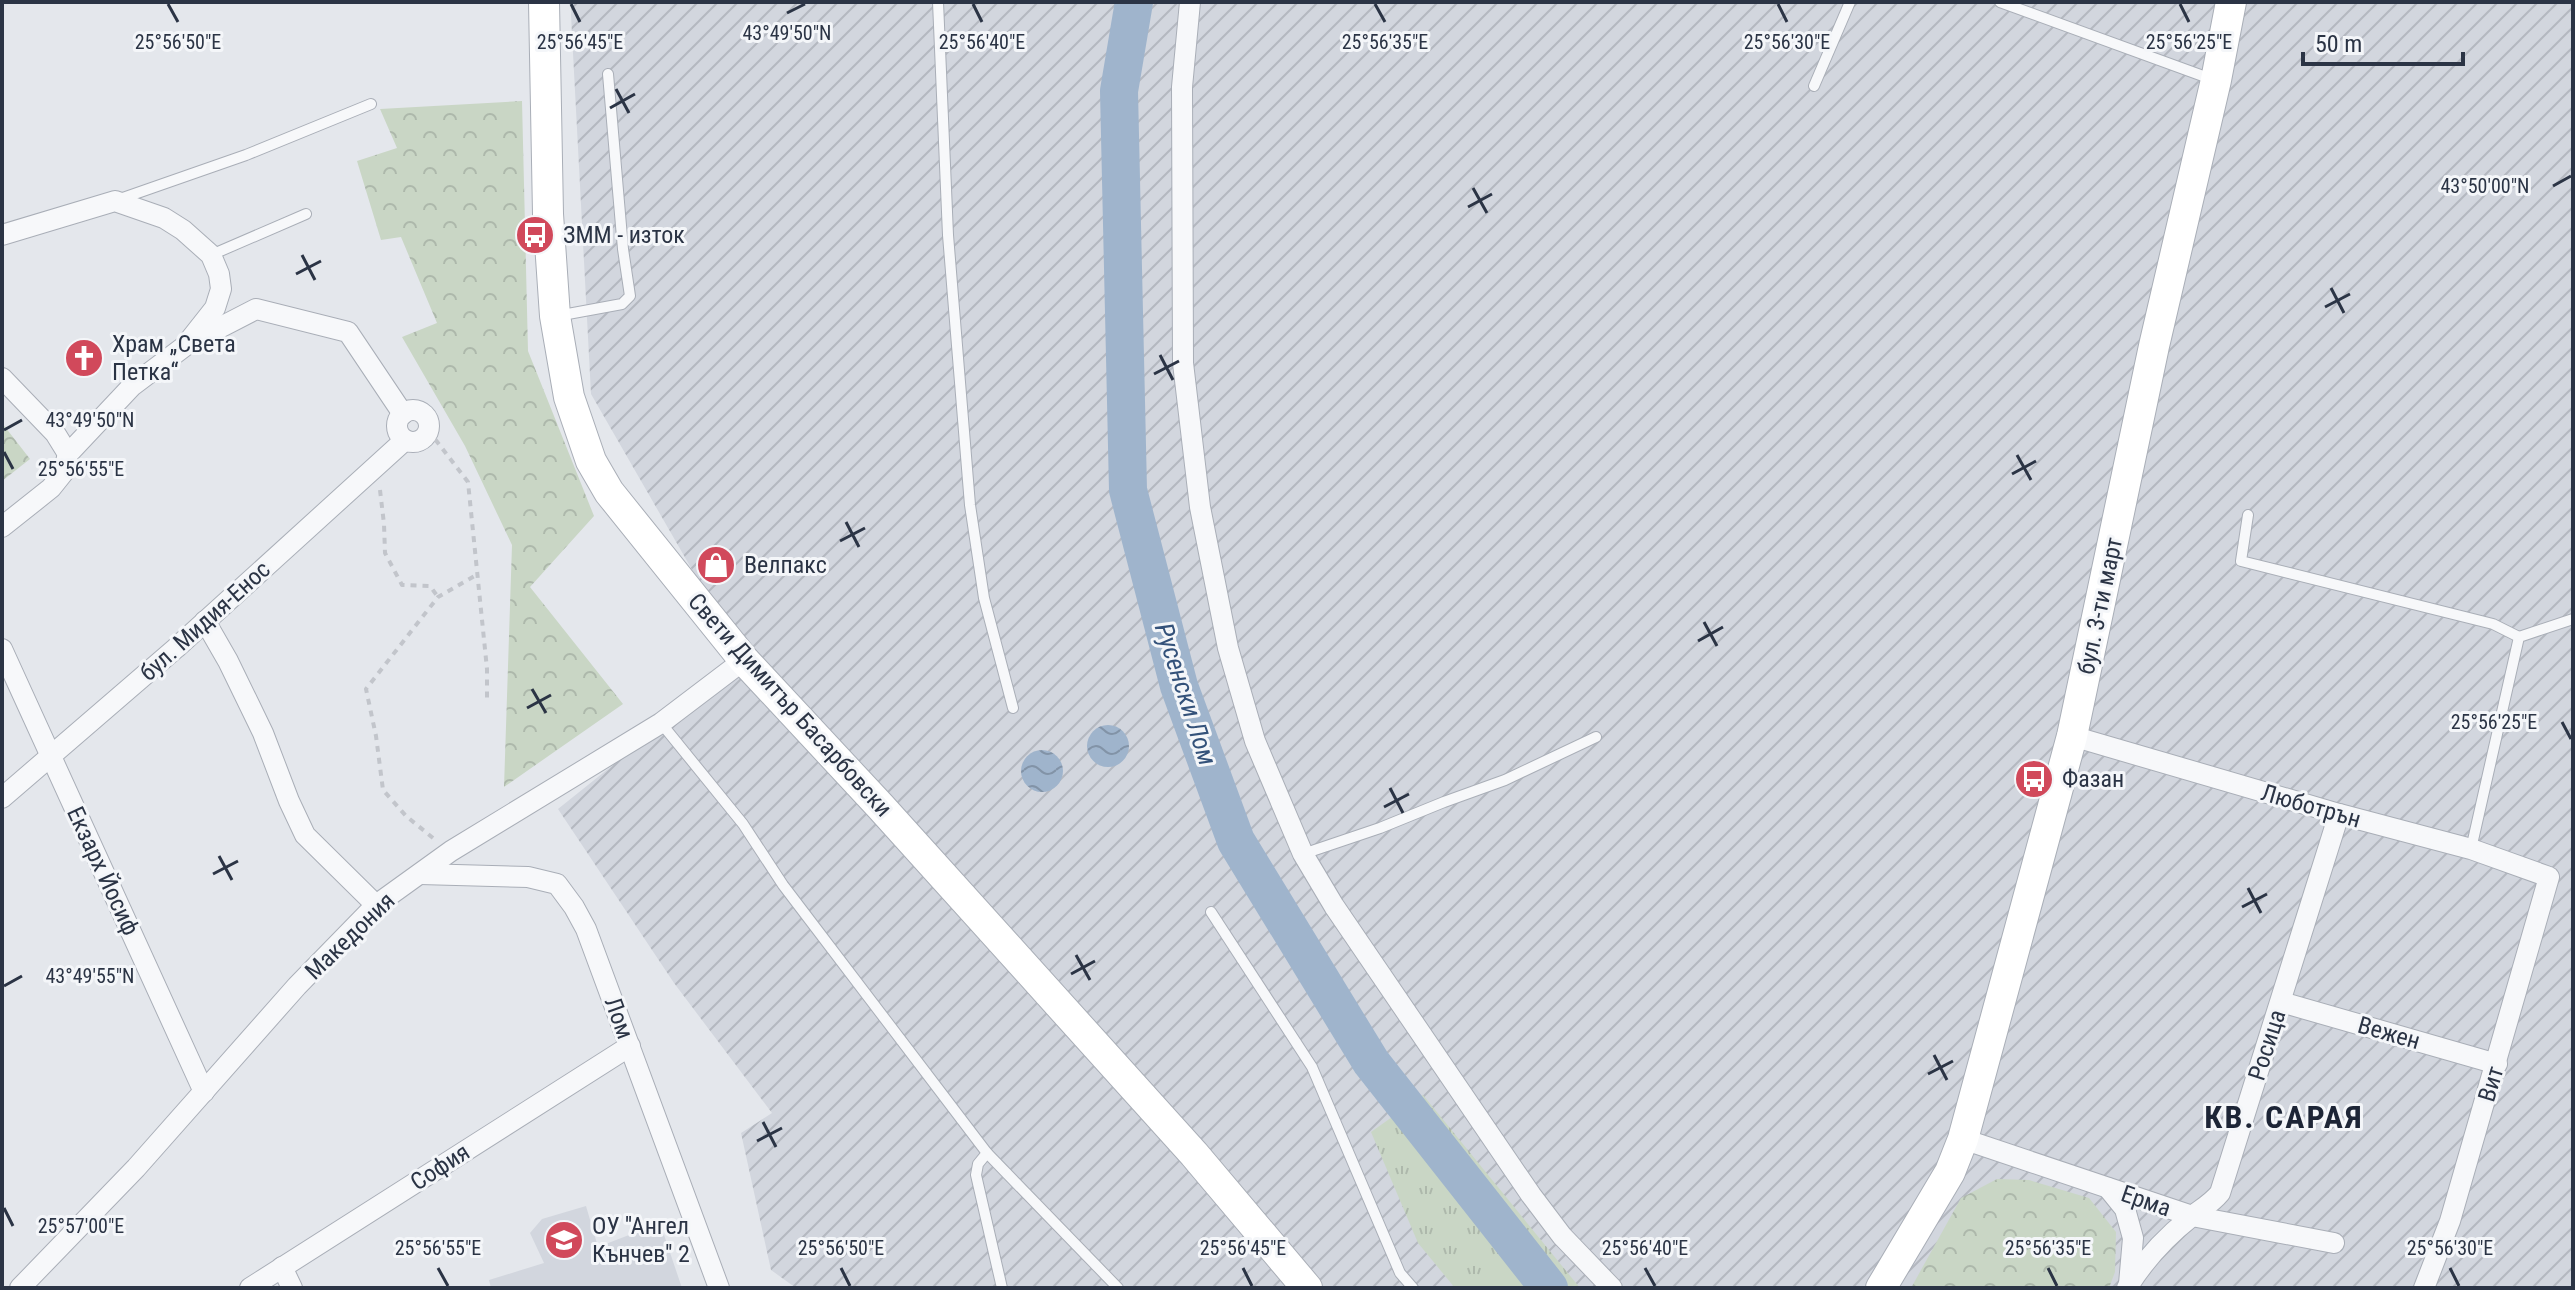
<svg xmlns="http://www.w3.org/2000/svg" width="2575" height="1290" font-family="'Roboto Condensed',sans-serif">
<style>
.built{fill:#d2d6de}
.industrial{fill:url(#industrial-furrows)}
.grass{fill:url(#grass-tufts)}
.park{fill:url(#park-crowns)}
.water{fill:url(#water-waves)}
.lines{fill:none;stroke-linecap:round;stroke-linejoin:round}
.river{stroke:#9fb4cc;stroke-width:38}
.lane-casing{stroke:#a9aeb7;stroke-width:12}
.street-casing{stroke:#a9aeb7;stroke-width:22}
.secondary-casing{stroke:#a9aeb7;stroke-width:32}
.path{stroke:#c2c5cb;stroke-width:4;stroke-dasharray:6 6;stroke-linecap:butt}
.lane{stroke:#f7f8fa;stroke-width:10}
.street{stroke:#f7f8fa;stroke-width:20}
.secondary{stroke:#fff;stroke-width:30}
.ticks{fill:none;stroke:#2b3445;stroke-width:3}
.labels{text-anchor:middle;stroke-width:6;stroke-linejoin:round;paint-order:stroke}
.poi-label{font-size:24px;fill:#2b3445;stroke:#f4f6f9;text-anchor:start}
.street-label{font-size:24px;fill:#2b3445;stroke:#f4f6f9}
.water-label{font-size:26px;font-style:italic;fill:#34527a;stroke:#f4f6f9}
.district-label{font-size:32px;font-weight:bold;letter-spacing:2px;fill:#1d2536;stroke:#f4f6f9}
.ticks-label{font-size:20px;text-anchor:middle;fill:#2b3445;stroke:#f4f6f9;stroke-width:6;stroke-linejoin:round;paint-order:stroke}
</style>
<defs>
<pattern id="industrial-furrows" width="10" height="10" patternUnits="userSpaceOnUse" patternTransform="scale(2)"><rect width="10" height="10" fill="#d2d6de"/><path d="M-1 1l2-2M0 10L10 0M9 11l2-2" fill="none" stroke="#b4b8c0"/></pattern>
<pattern id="grass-tufts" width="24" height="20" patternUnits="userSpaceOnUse" patternTransform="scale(2)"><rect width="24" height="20" fill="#c9d6c5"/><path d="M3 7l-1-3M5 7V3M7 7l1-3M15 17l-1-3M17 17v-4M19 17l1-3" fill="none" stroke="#adb8ab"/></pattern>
<pattern id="park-crowns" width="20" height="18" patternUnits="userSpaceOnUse" patternTransform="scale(2)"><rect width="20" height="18" fill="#c9d6c5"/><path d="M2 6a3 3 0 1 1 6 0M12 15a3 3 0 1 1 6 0" fill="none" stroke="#adb8ab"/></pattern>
<pattern id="water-waves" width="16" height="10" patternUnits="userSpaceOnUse" patternTransform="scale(2)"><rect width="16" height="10" fill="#9fb4cc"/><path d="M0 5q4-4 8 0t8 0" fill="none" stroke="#8293a7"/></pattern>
</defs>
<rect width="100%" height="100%" fill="#e4e7ec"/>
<!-- built -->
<polygon class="built" points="586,1206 598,1247 660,1223 682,1288 491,1288 489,1280 544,1263 530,1233 542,1219"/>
<!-- industrial -->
<polygon class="industrial" points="572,2 2573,2 2573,1288 796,1288 771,1270 741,1133 772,1113 674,983 558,809 744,660 591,394 571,15"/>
<!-- grass -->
<polygon class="grass" points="1423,1095 1580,1288 1455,1288 1418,1243 1371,1132"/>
<!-- park -->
<g class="park">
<polygon points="522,101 528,351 594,516 530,587 623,704 504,787 512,545 465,446 402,337 437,323 401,237 381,240 357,161 397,148 380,109"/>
<polygon points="2,423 30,459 2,481"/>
<polygon points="1997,1179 2029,1180 2089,1198 2116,1232 2115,1272 2109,1288 1911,1288 1961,1198"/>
</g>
<!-- water -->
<g class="water">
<circle cx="1108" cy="746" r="21"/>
<circle cx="1042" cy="771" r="21"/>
</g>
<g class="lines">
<!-- river -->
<polyline class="river" points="1134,2 1119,91 1128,490 1179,686 1236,841 1371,1062 1549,1288"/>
<defs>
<g id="lane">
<polyline points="938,2 948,235 970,505 984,598 1013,708"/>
<polyline points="2000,2 2214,80"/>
<polyline points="1814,86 1850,2"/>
<polyline points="120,199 246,155 371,104"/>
<polyline points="211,255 306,214"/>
<polyline points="557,316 622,304 630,296 623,249 608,74"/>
<polyline points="2248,515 2241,561 2493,624 2519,637"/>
<polyline points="661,723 743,824 783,885 987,1153 1118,1288"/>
<polyline points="2471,849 2519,637 2573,619"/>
<polyline points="1303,854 1380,828 1444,802 1505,780 1596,737"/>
<polyline points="1211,912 1312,1067 1400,1273 1413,1288"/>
<polyline points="987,1153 978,1164 976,1175 1002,1288"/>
</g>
<g id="street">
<polyline points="1190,2 1182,87 1183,363 1200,507 1228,648 1255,741 1303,854 1334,906 1531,1195 1562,1236 1612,1288"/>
<polyline points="2,235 115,201 164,218 183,230 211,255 219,274 221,289 215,308 185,346 132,386 68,454 63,473 51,488 2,527"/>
<polyline points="192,342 256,309 348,332 403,414"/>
<polyline points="2,378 55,433 68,454"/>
<circle cx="413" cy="426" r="16"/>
<polyline points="205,621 228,661 263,733 289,801 305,835 376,905"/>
<polyline points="2,649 204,1092"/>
<polyline points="2072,736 2339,814 2471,849 2549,877 2450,1221 2424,1288"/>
<polyline points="2,798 176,648 405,440"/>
<polyline points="420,874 528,877 557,884 574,907 586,929 719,1288"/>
<polyline points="2281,1002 2497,1064"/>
<polyline points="1963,1139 2192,1216 2334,1243"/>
<polyline points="2108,1188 2125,1209 2133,1238 2129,1284"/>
<polyline points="282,1267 292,1288"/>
<polyline points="20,1288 136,1168 297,986 376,905 451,851 661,723 744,660"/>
<polyline points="250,1288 630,1046"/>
<path d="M2127,1288C2143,1262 2167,1236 2191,1217C2201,1209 2211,1204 2220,1193L2339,814"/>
</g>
<g id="secondary">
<polyline points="544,2 548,214 555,316 569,397 591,461 609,492 744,660 880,806 1194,1154 1307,1288"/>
<polyline points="1881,1288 1950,1172 1963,1139 2072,736 2154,346 2216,80 2231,2"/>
</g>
</defs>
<!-- lane casing -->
<use href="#lane" class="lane-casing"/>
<!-- street casing -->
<use href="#street" class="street-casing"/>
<!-- secondary casing -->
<use href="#secondary" class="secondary-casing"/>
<!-- path -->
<g class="path">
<polyline points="428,430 468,482 487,669 487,699"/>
<polyline points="380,490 384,524 385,553 402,585 430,586 438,597"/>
<polyline points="433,838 406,816 383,790 376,736 366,689 438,597 478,574"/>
</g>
<!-- lane -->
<use href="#lane" class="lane"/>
<!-- street -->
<use href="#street" class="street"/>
<!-- secondary -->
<use href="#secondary" class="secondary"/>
</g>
<!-- ticks -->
<path class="ticks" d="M168,4L178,22M571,4L580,22M973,4L982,22M1375,4L1385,22M1778,4L1787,22M2180,4L2189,22M787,13L805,4M616,89L629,113M610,108L635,94M2553,186L2571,176M1473,188L1487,213M1468,207L1492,194M302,255L315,280M296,274L321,261M2331,288L2344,313M2325,307L2350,294M1160,355L1173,380M1154,374L1179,361M4,430L22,420M4,452L13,469M2017,455L2031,480M2012,474L2036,461M846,522L859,547M840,541L865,528M1704,622L1717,646M1698,641L1723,627M532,689L546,713M527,708L551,695M2562,722L2571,739M1390,788L1403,813M1384,807L1409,794M219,856L232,880M213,874L238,861M2248,888L2261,913M2242,907L2267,894M1076,955L1090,980M1071,974L1095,961M4,986L22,976M1934,1055L1947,1080M1928,1074L1953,1061M763,1122L776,1147M757,1141L782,1128M4,1208L13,1226M438,1268L448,1286M841,1268L850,1286M1243,1268L1252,1286M1645,1268L1655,1286M2048,1268L2057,1286M2450,1268L2459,1286"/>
<!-- icons -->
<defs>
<symbol id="bus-disc" viewBox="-11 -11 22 22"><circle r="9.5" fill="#d1495b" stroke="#f4f6f9"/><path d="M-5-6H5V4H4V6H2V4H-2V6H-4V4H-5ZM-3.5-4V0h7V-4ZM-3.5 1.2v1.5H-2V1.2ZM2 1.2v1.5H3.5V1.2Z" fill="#fff"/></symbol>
<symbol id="church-disc" viewBox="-11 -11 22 22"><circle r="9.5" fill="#d1495b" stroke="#f4f6f9"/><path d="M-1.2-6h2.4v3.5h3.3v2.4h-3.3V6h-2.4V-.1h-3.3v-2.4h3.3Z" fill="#fff"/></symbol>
<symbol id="shop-disc" viewBox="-11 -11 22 22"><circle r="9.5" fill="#d1495b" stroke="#f4f6f9"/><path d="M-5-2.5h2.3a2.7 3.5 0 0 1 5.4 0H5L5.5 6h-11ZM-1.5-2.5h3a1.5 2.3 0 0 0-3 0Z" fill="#fff"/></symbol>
<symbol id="school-disc" viewBox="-11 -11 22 22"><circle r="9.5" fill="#d1495b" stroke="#f4f6f9"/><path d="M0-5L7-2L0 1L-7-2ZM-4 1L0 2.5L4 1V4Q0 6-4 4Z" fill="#fff"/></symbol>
</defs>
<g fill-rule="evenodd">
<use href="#bus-disc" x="513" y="213" width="44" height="44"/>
<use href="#church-disc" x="62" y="336" width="44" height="44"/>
<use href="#shop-disc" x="694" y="543" width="44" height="44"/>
<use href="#bus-disc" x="2012" y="757" width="44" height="44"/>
<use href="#school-disc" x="542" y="1218" width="44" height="44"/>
</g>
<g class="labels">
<!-- poi labels -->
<g class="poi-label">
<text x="563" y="243">ЗММ - изток</text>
<text x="112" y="352">Храм „Света<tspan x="112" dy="28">Петка“</tspan></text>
<text x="744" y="573">Велпакс</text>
<text x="2062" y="787">Фазан</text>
<text x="592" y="1234">ОУ ''Ангел<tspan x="592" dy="28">Кънчев'' 2</tspan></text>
</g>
<!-- street labels -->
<g class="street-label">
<text transform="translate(2100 606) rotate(-78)" y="8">бул. 3-ти март</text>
<text transform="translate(205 621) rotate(-42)" y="8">бул. Мидия-Енос</text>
<text transform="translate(790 705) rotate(48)" y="8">Свети Димитър Басарбовски</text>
<text transform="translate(2311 806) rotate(16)" y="8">Люботрън</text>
<text transform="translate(103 871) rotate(65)" y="8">Екзарх Йосиф</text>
<text transform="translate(350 936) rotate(-44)" y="8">Македония</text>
<text transform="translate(619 1018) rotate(70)" y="8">Лом</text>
<text transform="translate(2389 1033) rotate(16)" y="8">Вежен</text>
<text transform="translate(2267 1045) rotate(-72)" y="8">Росица</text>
<text transform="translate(2491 1084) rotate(-73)" y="8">Вит</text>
<text transform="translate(440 1167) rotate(-33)" y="8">София</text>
<text transform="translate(2146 1201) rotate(19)" y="8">Ерма</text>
</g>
<!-- water labels -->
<g class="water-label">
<text transform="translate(1186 694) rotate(72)" y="9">Русенски Лом</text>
</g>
<!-- district labels -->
<g class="district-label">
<text x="2284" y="1128">КВ. САРАЯ</text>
</g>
</g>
<g class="ticks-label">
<text x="787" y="40">43°49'50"N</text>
<text x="178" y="49">25°56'50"E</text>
<text x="580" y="49">25°56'45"E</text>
<text x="982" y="49">25°56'40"E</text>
<text x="1385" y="49">25°56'35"E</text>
<text x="2189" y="49">25°56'25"E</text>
<text x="1787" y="49">25°56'30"E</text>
<text x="2485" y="193">43°50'00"N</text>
<text x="90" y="427">43°49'50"N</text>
<text x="81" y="476">25°56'55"E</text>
<text x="2494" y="729">25°56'25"E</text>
<text x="90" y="983">43°49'55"N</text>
<text x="81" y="1233">25°57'00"E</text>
<text x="438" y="1255">25°56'55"E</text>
<text x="841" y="1255">25°56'50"E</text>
<text x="1243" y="1255">25°56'45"E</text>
<text x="1645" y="1255">25°56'40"E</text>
<text x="2048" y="1255">25°56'35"E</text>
<text x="2450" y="1255">25°56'30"E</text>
</g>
<!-- border -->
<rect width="2575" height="1290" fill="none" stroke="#2b3445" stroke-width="8"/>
<!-- scale -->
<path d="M2303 52v12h160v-12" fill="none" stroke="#2b3445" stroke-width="4"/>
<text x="2315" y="52" font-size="24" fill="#2b3445" stroke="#f4f6f9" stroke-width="6" paint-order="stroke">50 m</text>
</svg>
